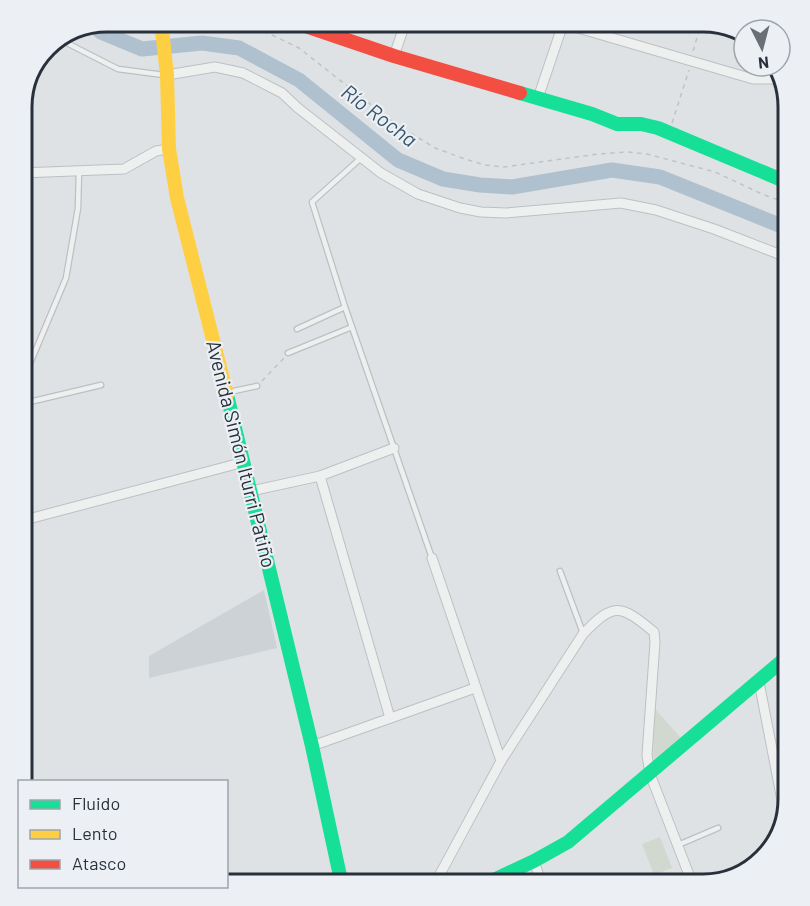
<svg xmlns="http://www.w3.org/2000/svg" width="810" height="906" font-family="Barlow,sans-serif">
<style>
.built{fill:#cdd2d7}
.green{fill:#d1d8d0}
.lines{fill:none;stroke-linecap:round;stroke-linejoin:round}
.river{stroke:#afc1ce;stroke-width:15}
.lane-casing{stroke:#bdc0c2;stroke-width:7}
.street-casing{stroke:#bdc0c2;stroke-width:11}
.path{stroke:#c0c3c5;stroke-width:1.5;stroke-dasharray:4.5 4.5;stroke-linecap:butt}
.lane{stroke:#eef0f0;stroke-width:4.5}
.street{stroke:#eef0f0;stroke-width:9}
.fast{stroke:#16e098;stroke-width:14}
.slow{stroke:#ffcf43;stroke-width:14}
.jam{stroke:#f24e42;stroke-width:14}
.labels{text-anchor:middle;stroke-width:4.5;stroke-linejoin:round;paint-order:stroke}
.street-label{font-size:20px;fill:#28313b;stroke:#ecf0f4}
.water-label{font-size:21px;font-style:italic;fill:#35546c;stroke:#ecf0f4}
.rim{fill:none;stroke:#28313b;stroke-width:3}
</style>
<rect width="100%" height="100%" fill="#dfe2e4"/>
<!-- built -->
<polygon class="built" points="264,590 277,648 149,678 149,656"/>
<!-- green -->
<g class="green">
<polygon points="655,709 681,738 654,760 653,757"/>
<polygon points="660,837 672,868 654,875 642,844"/>
</g>
<g class="lines">
<!-- river -->
<polyline class="river" points="94,26 101,32 142,49 202,43 239,48 299,80 398,160 443,179 480,185 512,187 612,170 660,177 789,229"/>
<defs>
<g id="lane">
<polyline points="59,39 118,69 164,75"/>
<polyline points="361,158 312,202 345,307 432,558"/>
<polyline points="297,329 345,307"/>
<polyline points="288,353 352,327"/>
<polyline points="21,385 66,278 78,208 79,172"/>
<polyline points="229,392 257,386"/>
<polyline points="21,404 101,385"/>
<polyline points="560,571 583,633"/>
<polyline points="678,845 718,828"/>
</g>
<g id="street">
<polyline points="554,21 753,79 780,79"/>
<polyline points="394,56 406,21"/>
<polyline points="167,75 215,67 243,73 282,93 298,108 381,173 418,194 460,208 481,212 506,213 621,203 656,210 714,229 789,258"/>
<polyline points="538,98 564,21"/>
<polyline points="21,173 124,169 156,151 169,149"/>
<polyline points="320,476 390,718"/>
<polyline points="251,491 320,476 394,448"/>
<polyline points="21,521 244,462"/>
<polyline points="432,558 501,761"/>
<polyline points="759,682 785,816"/>
<polyline points="312,746 475,688"/>
<polyline points="534,861 542,885"/>
<path d="M435,885L439,876L501,761L583,634C614,602 620,604 654,632L655,642L647,755L650,774L693,885"/>
</g>
</defs>
<!-- lane casing -->
<use href="#lane" class="lane-casing"/>
<!-- street casing -->
<use href="#street" class="street-casing"/>
<!-- path -->
<g class="path">
<polyline points="211,21 248,26 270,34 299,48 393,122 435,148 465,159 485,165 504,167 598,154 627,152 647,154 715,172 762,194 789,204"/>
<polyline points="693,51 702,21"/>
<polyline points="672,123 689,70"/>
<polyline points="262,381 284,358"/>
</g>
<!-- lane -->
<use href="#lane" class="lane"/>
<!-- street -->
<use href="#street" class="street"/>
<!-- fast -->
<g class="fast">
<polyline points="520,93 592,114 617,124 641,124 658,128 789,183"/>
<polyline points="227,395 312,746 342,885"/>
<polyline points="483,885 534,861 568,842 789,655"/>
</g>
<!-- slow -->
<polyline class="slow" points="161,21 167,75 169,149 177,198 227,395"/>
<!-- jam -->
<polyline class="jam" points="291,21 394,56 520,93"/>
</g>
<g class="labels">
<!-- street labels -->
<g class="street-label">
<text transform="translate(241 454) rotate(76)" y="7">Avenida Simón Iturri Patiño</text>
</g>
<!-- water labels -->
<g class="water-label">
<text transform="translate(379 116) rotate(37)" y="7">Río Rocha</text>
</g>
</g>
<!-- crop -->
<path d="M0 0H810V906H0ZM107 32H703A75 75 0 0 1 778 107V799A75 75 0 0 1 703 874H107A75 75 0 0 1 32 799V107A75 75 0 0 1 107 32Z" fill="#ecf0f4" fill-rule="evenodd"/>
<path class="rim" d="M107 32H703A75 75 0 0 1 778 107V799A75 75 0 0 1 703 874H107A75 75 0 0 1 32 799V107A75 75 0 0 1 107 32Z"/>
<!-- legend -->
<rect x="18" y="780" width="210" height="108" fill="#ecf0f4" stroke="#9ea4aa" stroke-width="1.5"/>
<rect x="30" y="800" width="30" height="9" fill="#16e098" stroke="#9ea4aa" stroke-width="1.5"/>
<text x="72" y="810" font-size="18" fill="#28313b">Fluido</text>
<rect x="30" y="830" width="30" height="9" fill="#ffcf43" stroke="#9ea4aa" stroke-width="1.5"/>
<text x="72" y="840" font-size="18" fill="#28313b">Lento</text>
<rect x="30" y="860" width="30" height="9" fill="#f24e42" stroke="#9ea4aa" stroke-width="1.5"/>
<text x="72" y="870" font-size="18" fill="#28313b">Atasco</text>
<!-- north arrow -->
<g transform="translate(762 48) rotate(174)"><circle r="28" fill="#ecf0f4" stroke="#9ea4aa" stroke-width="1.5"/>
<path d="M0-4.5L10 22L0 15L-10 22Z" fill="#686f76"/>
<text y="-9" font-size="16" font-weight="bold" text-anchor="middle" fill="#28313b">N</text>
</g>
</svg>
